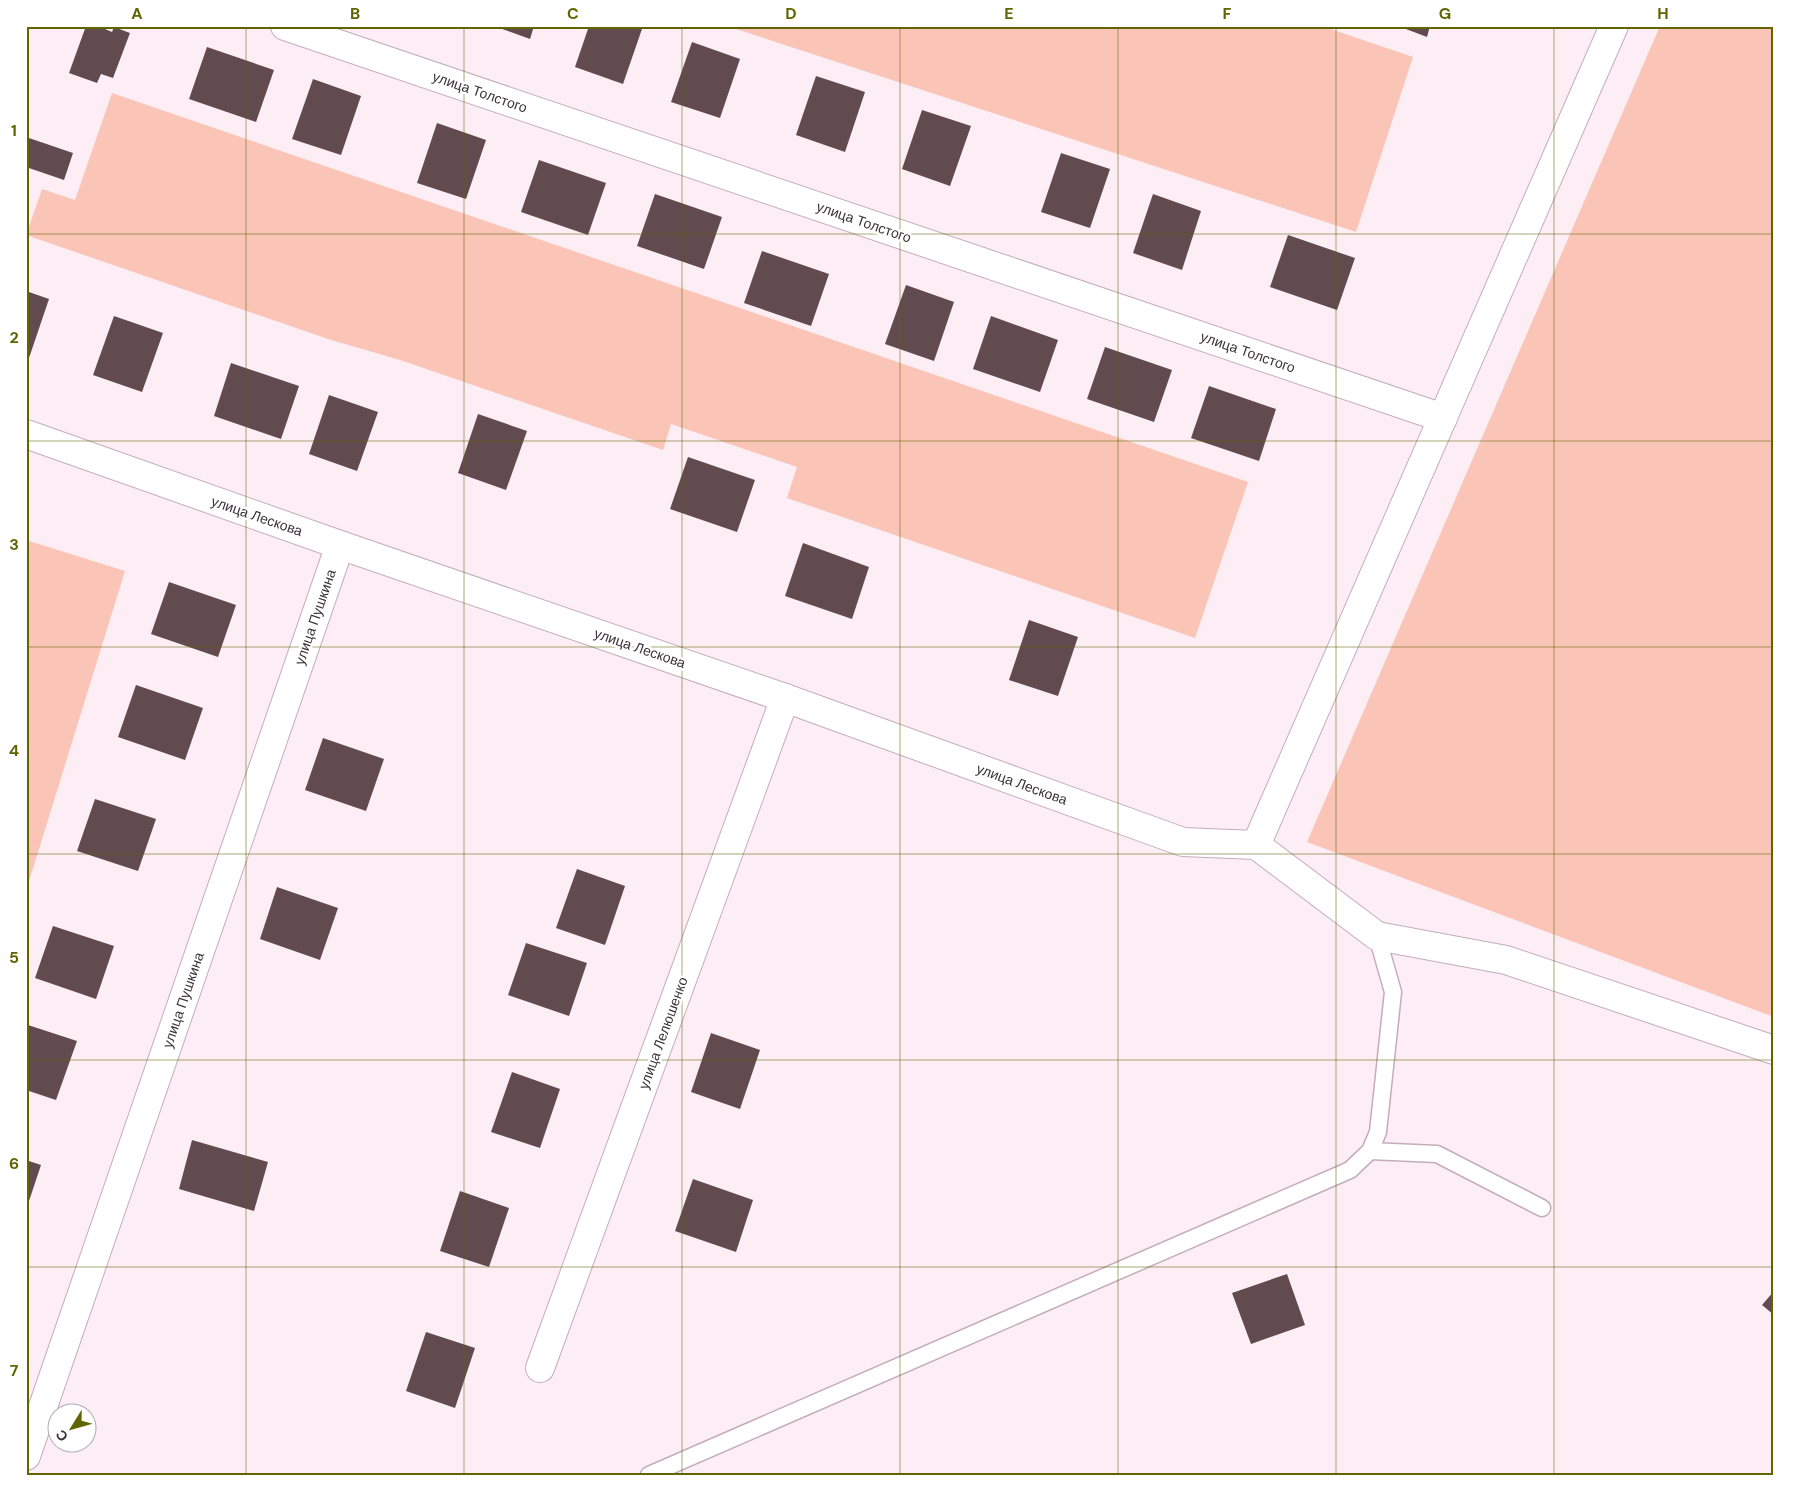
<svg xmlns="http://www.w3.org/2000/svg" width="1800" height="1501" font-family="'DM Sans',sans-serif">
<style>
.green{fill:#fac5b7}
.building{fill:#624b4e}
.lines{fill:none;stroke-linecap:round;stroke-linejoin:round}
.lane-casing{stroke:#c4adba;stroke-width:19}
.street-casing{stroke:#c4adba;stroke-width:30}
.lane{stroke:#fff;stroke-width:16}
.street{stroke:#fff;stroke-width:28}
.grid{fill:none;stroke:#616500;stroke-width:1;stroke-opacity:0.55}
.labels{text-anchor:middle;stroke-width:5;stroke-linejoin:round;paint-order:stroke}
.street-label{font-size:14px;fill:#3b3237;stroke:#fff}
.neatline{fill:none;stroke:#616500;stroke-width:2}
.grid-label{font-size:16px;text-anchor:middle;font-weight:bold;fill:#616500}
</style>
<rect width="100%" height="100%" fill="#fdeef6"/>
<!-- green -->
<g class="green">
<polygon points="727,26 1322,26 1413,57 1356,232"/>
<polygon points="1660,26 1774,26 1774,1017 1307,842"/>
<polygon points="112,93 1248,482 1195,638 787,498 797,467 671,424 663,450 400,360 328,339 26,235 42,189 75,200"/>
<polygon points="26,540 125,571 26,891"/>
</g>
<!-- building -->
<g class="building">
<polygon points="86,26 98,26 112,32 114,27 130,33 113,78 101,74 97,83 69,73"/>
<polygon points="494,26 534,26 530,39"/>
<polygon points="589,26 643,26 623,84 575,67"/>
<polygon points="1398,26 1430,26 1427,37"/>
<polygon points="692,42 740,59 720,118 671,102"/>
<polygon points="207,47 274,70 256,122 189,99"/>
<polygon points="816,76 865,92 845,152 796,135"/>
<polygon points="313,79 361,96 341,155 292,139"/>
<polygon points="922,110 971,126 950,186 902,169"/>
<polygon points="437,123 486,140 466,199 417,183"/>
<polygon points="26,137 73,153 64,180 26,167"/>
<polygon points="1061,153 1110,169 1090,228 1041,212"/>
<polygon points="539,160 606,183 588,235 521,212"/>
<polygon points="655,194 722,217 704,269 637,246"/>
<polygon points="1153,194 1201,211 1182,270 1133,253"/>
<polygon points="1288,235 1355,258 1337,310 1270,287"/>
<polygon points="762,251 829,274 811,326 744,303"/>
<polygon points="906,285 954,302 934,361 885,344"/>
<polygon points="26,291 49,299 29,358 26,357"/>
<polygon points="114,316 163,333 142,392 93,375"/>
<polygon points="991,316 1058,340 1040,392 973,369"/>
<polygon points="1105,347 1172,370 1154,422 1087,399"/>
<polygon points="231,363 299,386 281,439 214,416"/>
<polygon points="1209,386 1276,409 1259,461 1191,438"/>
<polygon points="329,395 378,412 357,471 309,454"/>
<polygon points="478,414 527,431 506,490 458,473"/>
<polygon points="688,457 755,480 737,532 670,509"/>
<polygon points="803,543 869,567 852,619 785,596"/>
<polygon points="169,582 236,605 218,657 151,634"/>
<polygon points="1029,620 1078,637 1058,696 1009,680"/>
<polygon points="136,685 203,708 185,760 118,737"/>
<polygon points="323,738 384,759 366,811 305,790"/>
<polygon points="95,799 156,819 138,871 77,851"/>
<polygon points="577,869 625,886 605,945 556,928"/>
<polygon points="277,887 338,908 320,960 260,939"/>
<polygon points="53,926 114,946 96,999 35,978"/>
<polygon points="526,943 587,963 569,1016 508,995"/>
<polygon points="28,1025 77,1041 56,1100 26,1090 26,1029"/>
<polygon points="711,1033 760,1050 740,1109 691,1092"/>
<polygon points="512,1072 560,1089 540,1148 491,1132"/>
<polygon points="192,1140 268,1162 254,1211 179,1189"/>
<polygon points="26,1160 41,1165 27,1207 26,1207"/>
<polygon points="693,1179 753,1200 736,1252 675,1231"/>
<polygon points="460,1191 509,1208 489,1267 440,1251"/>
<polygon points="1287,1274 1305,1325 1251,1344 1232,1293"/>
<polygon points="1774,1291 1774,1315 1762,1305"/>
<polygon points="426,1332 475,1348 455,1408 406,1391"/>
</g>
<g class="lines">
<defs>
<g id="lane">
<polyline points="1370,1151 1437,1154 1542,1208"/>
<polyline points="649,1475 1350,1170 1370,1151 1378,1132 1393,992 1377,936"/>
</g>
<g id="street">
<polyline points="285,26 1443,418"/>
<polyline points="26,434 340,545 785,698 1183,842 1256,845"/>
<polyline points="1256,845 1614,26"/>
<polyline points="1256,845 1377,936 1506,960 1774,1050"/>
<polyline points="540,1368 785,698"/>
<polyline points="26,1456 340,545"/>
</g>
</defs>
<!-- lane casing -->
<use href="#lane" class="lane-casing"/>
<!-- street casing -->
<use href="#street" class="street-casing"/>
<!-- lane -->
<use href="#lane" class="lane"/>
<!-- street -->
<use href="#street" class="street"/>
</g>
<!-- grid -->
<path class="grid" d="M246,26V1475M464,26V1475M682,26V1475M900,26V1475M1118,26V1475M1336,26V1475M1554,26V1475M26,234H1774M26,441H1774M26,647H1774M26,854H1774M26,1060H1774M26,1267H1774"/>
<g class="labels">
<!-- street labels -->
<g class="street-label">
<text transform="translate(480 92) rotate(19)" y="5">улица Толстого</text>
<text transform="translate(864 222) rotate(19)" y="5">улица Толстого</text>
<text transform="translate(1248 352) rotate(19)" y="5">улица Толстого</text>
<text transform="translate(257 516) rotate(19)" y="5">улица Лескова</text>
<text transform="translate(315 617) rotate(-71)" y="5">улица Пушкина</text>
<text transform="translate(640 648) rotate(19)" y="5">улица Лескова</text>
<text transform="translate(1022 784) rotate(20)" y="5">улица Лескова</text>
<text transform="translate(183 1000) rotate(-71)" y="5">улица Пушкина</text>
<text transform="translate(663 1033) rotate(-70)" y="5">улица Лелюшенко</text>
</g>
</g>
<!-- border -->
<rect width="1800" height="1501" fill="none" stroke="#ffffff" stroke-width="55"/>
<!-- north arrow -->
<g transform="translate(72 1428) rotate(233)"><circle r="24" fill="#ffffff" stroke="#b1adaf"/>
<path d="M0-4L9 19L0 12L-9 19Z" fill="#616500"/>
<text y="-8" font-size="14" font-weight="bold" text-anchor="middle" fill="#3b3237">С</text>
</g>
<rect x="28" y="28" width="1744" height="1446" class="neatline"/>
<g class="grid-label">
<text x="137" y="19">A</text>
<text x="355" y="19">B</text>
<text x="573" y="19">C</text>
<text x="791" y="19">D</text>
<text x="1009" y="19">E</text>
<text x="1227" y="19">F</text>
<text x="1445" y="19">G</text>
<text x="1663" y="19">H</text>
<text x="14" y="136">1</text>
<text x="14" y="343">2</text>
<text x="14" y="550">3</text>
<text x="14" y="756">4</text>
<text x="14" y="963">5</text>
<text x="14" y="1169">6</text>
<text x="14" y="1376">7</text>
</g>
</svg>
